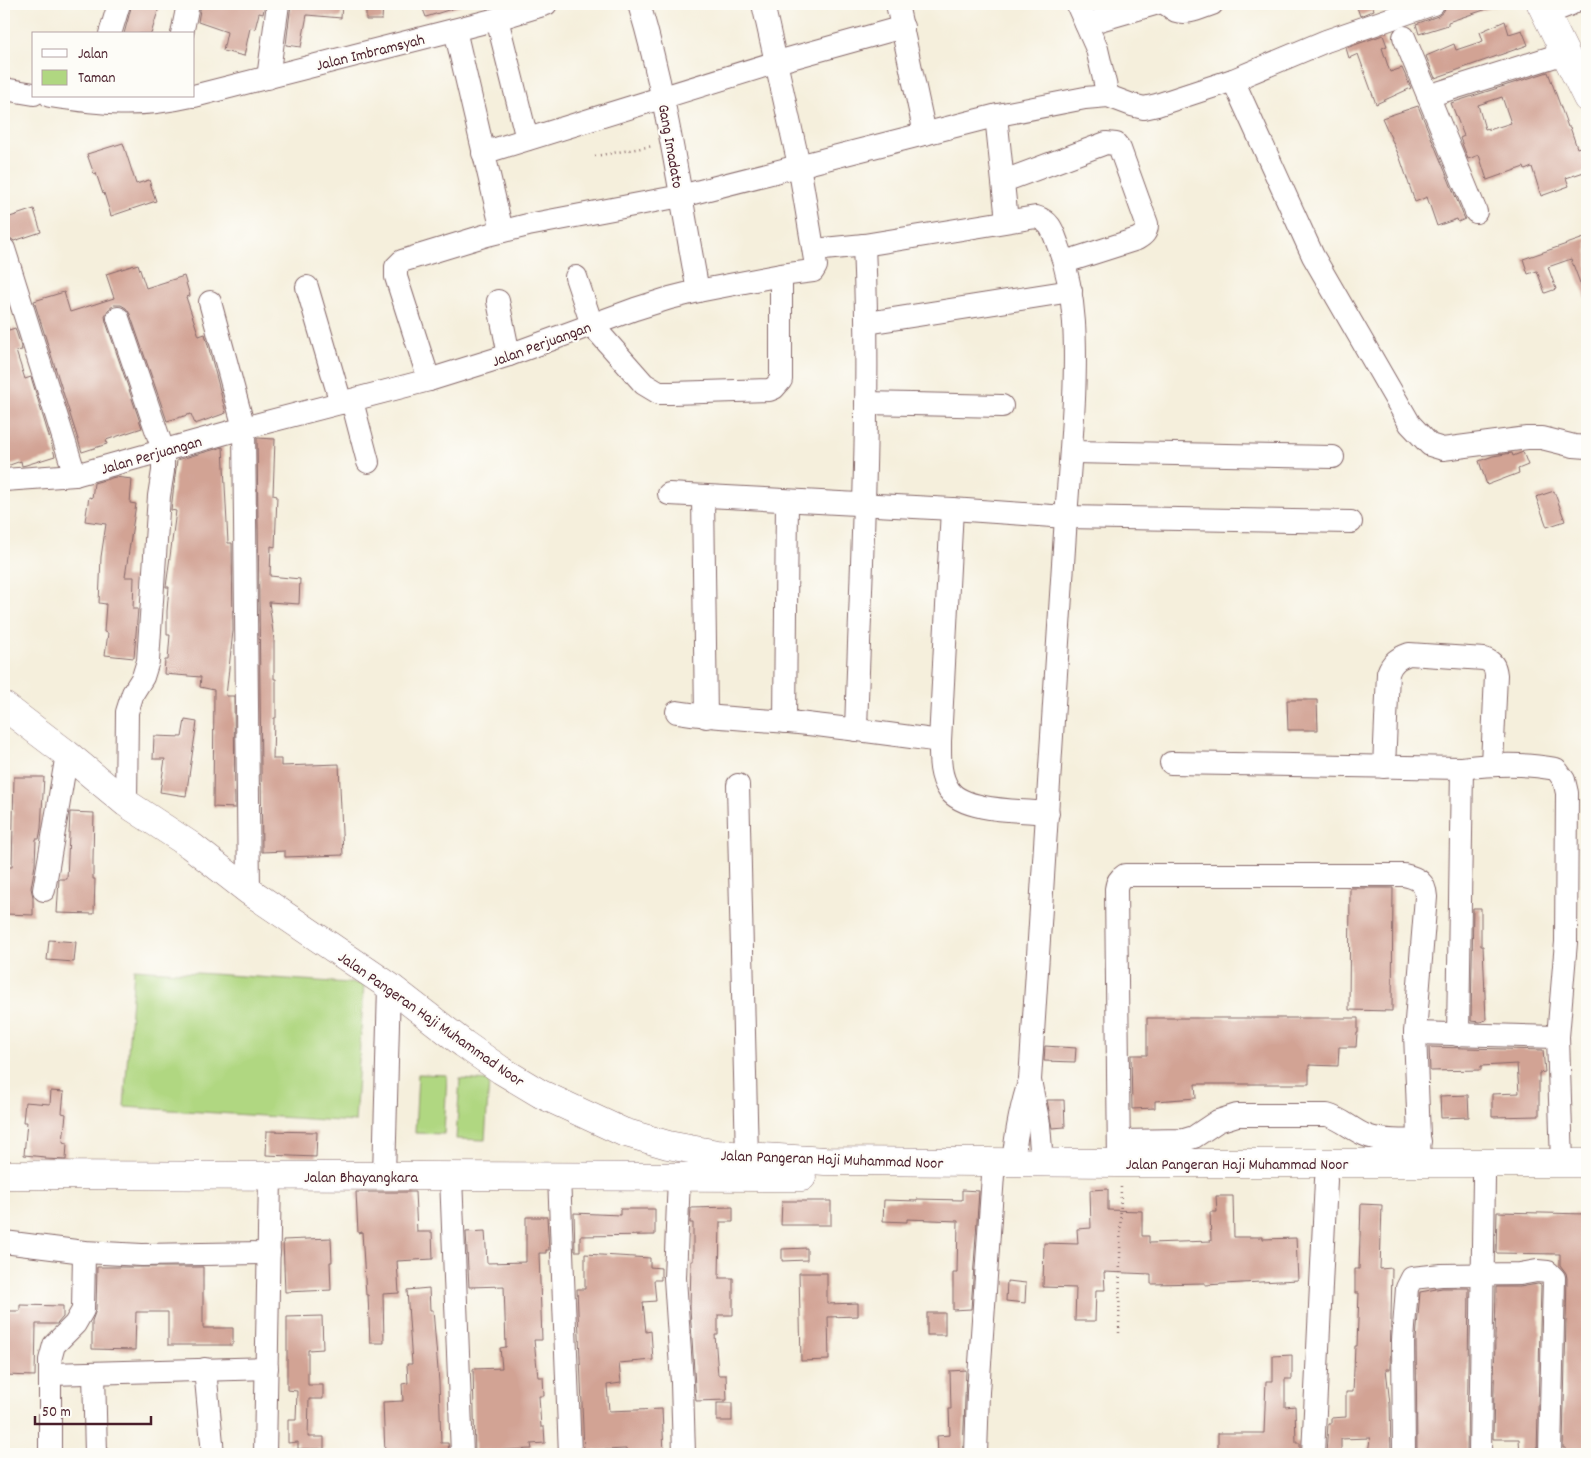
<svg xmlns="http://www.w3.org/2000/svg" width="1591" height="1458" font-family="Dekko,sans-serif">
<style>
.green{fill:#b0d781;stroke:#7d7b56}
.building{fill:#d2a394;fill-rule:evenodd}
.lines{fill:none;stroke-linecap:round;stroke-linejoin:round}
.minor-casing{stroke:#866869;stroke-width:24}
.major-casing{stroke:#866869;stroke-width:29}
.path{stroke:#866869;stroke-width:2.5;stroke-dasharray:1 4;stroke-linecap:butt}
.minor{stroke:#fff;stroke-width:22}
.major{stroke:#fff;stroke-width:28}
.labels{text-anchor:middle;stroke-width:4.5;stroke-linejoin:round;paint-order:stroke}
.street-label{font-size:16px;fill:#4a1f2b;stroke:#fdfcf7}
</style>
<rect width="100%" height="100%" fill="#fdfcf7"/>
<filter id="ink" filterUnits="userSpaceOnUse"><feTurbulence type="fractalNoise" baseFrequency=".02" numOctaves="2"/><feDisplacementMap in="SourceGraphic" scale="10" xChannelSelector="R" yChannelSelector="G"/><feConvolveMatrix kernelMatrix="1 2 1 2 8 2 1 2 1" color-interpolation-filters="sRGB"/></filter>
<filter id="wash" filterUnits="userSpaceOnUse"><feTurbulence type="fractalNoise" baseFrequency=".0096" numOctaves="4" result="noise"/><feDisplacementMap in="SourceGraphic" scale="20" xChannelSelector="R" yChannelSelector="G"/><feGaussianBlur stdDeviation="1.12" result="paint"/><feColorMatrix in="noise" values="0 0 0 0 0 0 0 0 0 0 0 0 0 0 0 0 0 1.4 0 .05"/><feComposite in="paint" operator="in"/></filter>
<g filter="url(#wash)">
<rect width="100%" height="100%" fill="#f5efdc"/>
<!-- green -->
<g class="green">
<polygon points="134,969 364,984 355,1122 124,1107"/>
<polygon points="418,1074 447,1075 444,1134 415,1133"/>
<polygon points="460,1079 489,1081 485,1140 456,1139"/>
</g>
<g id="blocks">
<!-- building -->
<g class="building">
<polygon points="132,4 160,4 151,34 124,34"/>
<polygon points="201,4 265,4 263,14 259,13 255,29 250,28 244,56 223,51 227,32 198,22"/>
<polygon points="291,4 342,4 341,18 307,15 301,47 286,45"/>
<polygon points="366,4 383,4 382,20 366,20"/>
<polygon points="421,4 460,4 461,6 426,17"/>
<polygon points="1356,4 1372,4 1374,10 1360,16"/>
<polygon points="1454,4 1495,4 1496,6 1448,22 1448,25 1419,34 1416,24 1438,16 1443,12 1446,7"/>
<polygon points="1505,21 1509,34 1522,30 1528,45 1435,78 1426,56 1454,44 1456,50 1483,41 1480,32"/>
<polygon points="1383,35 1387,46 1382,48 1390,72 1402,68 1411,88 1376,104 1358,54 1349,58 1346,48"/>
<path d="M1548,72L1568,127H1570L1577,148L1580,147L1587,171L1566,178L1569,186L1541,196L1532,167L1525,170L1524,167L1487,180L1479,155L1468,159L1460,138L1464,136L1451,103ZM1502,97L1511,123L1489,130V128L1485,129L1478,105Z"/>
<polygon points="1418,106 1464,217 1465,219 1458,222 1457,219 1437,226 1427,197 1415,202 1400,158 1382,118"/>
<polygon points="123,143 136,184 149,180 156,201 111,216 104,193 103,194 96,173 94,174 87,154"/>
<polygon points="34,209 41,232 14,241 9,237 4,219"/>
<polygon points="1587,237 1587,299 1586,299 1571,259 1548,267 1556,289 1545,293 1537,271 1528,274 1523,259"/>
<polygon points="138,264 146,288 184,276 190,296 186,297 199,336 205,334 226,413 195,424 191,414 167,421 130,314 126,308 121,305 114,305 108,310 105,316 106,322 142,428 106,440 107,444 82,452 34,301 64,292 70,312 114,298 106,274"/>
<polygon points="4,322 6,322 9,330 15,328 22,350 16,351 25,379 31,377 55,456 26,465 22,466 21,461 4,467"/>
<polygon points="257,438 275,439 273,495 277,496 275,547 271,546 270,576 300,579 299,604 269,602 274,640 274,679 276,679 276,718 274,718 273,759 281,759 281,766 339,764 343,855 285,857 285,851 262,852"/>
<polygon points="223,447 228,543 232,543 233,631 226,696 234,696 235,808 213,807 214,690 200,687 201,677 164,674 165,660 168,660 170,635 167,635 167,611 169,587 166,587 176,511 171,510 177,460"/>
<polygon points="1523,452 1528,465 1518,469 1519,473 1487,485 1479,461 1493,456 1512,453 1513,456"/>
<polygon points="115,477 132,479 130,503 136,504 125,577 134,577 133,609 138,609 134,658 105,655 108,633 104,632 106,604 99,603 101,557 106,524 85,521 89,497 92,498 94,483"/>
<polygon points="1554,491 1565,521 1547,527 1536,497"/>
<polygon points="1287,700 1317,700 1318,730 1288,730"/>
<polygon points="185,720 197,722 186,796 160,792 165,759 153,759 154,736 182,737"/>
<polygon points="14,777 44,777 41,828 39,839 36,839 35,865 31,888 33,897 33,915 4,914 5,867 12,867"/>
<polygon points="70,812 94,813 93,859 93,879 95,879 94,914 57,913 59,879 67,879"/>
<polygon points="1350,888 1393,888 1392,1011 1349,1010"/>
<polygon points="1473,908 1481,908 1481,946 1483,946 1486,1020 1480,1022 1471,1021"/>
<polygon points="49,940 76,942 74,962 47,960"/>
<polygon points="1147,1018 1358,1018 1358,1033 1357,1033 1356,1047 1339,1047 1338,1066 1309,1065 1309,1084 1195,1084 1196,1098 1155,1101 1155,1108 1132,1109 1131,1055 1147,1055"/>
<polygon points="1045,1046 1076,1048 1075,1062 1044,1061"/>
<polygon points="1429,1047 1543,1050 1545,1072 1539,1073 1539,1116 1492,1117 1492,1094 1519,1093 1517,1064 1481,1066 1481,1070 1430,1071"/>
<polygon points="51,1091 64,1092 62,1113 66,1114 63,1142 67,1143 66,1160 45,1159 45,1157 24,1155 27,1122 23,1122 25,1102 50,1104"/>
<polygon points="1468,1095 1469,1117 1441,1118 1440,1096"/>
<polygon points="1047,1100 1064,1100 1065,1127 1052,1128"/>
<polygon points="267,1131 317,1132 316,1157 266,1155"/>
<polygon points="1108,1189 1108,1210 1142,1211 1142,1236 1149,1236 1149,1243 1211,1241 1210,1212 1217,1212 1216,1196 1233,1196 1234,1237 1263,1237 1263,1239 1296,1238 1298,1280 1205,1285 1205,1283 1151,1284 1151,1274 1104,1272 1105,1290 1096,1290 1095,1321 1075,1321 1076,1288 1043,1287 1044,1243 1078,1244 1077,1229 1091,1228 1090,1190"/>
<polygon points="962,1190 979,1191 971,1309 953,1310 953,1273 957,1273 958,1221 907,1219 907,1222 883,1221 884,1200 917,1201 917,1199 962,1200"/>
<polygon points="356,1192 415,1192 417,1232 432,1232 433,1259 397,1261 399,1293 383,1294 384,1343 370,1343 368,1295 366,1295 362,1232 358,1233"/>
<polygon points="782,1201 831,1201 831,1225 781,1225"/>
<polygon points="1361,1204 1382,1205 1380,1269 1392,1268 1390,1369 1386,1369 1390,1404 1391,1454 1368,1454 1370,1438 1341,1439 1341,1454 1326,1454 1328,1424 1331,1424 1331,1418 1346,1417 1346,1392 1353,1392 1355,1346 1357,1346 1359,1293 1355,1293 1355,1269 1359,1269"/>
<polygon points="733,1207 733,1222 720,1222 719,1278 733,1278 733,1315 718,1315 718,1335 715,1335 718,1375 726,1375 727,1400 696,1401 690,1308 691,1261 693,1261 693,1223 690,1223 691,1208"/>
<polygon points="620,1209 655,1209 655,1235 580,1236 580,1251 575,1251 574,1213 620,1215"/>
<polygon points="1497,1212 1587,1214 1587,1453 1567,1454 1566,1448 1563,1448 1567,1278 1566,1273 1560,1265 1560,1254 1496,1253"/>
<polygon points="526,1217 547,1217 549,1250 546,1250 546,1253 539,1253 542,1340 534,1340 538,1377 543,1377 544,1396 539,1396 541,1427 544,1427 545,1443 531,1444 532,1449 503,1450 503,1454 475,1454 473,1369 502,1368 500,1348 506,1347 504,1286 469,1287 466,1232 485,1231 487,1263 526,1262"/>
<polygon points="331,1238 332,1262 330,1262 331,1290 285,1292 283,1240"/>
<polygon points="807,1248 807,1260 782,1261 782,1249"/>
<polygon points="585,1254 650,1258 650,1267 661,1268 661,1280 654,1280 656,1301 643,1302 646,1332 651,1331 653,1360 619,1363 621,1383 607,1385 609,1411 662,1409 664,1454 627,1454 626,1449 584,1451 577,1289 585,1289"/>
<polygon points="97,1267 203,1267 203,1328 233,1328 233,1345 168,1345 168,1312 136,1312 135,1350 92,1349 92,1321 96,1310"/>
<polygon points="799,1273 827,1273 827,1304 858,1303 858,1316 828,1317 829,1360 801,1361"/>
<polygon points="1007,1281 1026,1283 1025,1303 1006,1301"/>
<polygon points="1538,1284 1541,1285 1537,1454 1520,1454 1519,1439 1493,1439 1496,1287 1520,1287"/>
<polygon points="429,1288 430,1310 433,1310 439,1382 441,1443 448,1443 449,1454 385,1454 383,1402 403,1401 402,1384 408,1383 407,1364 412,1364 407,1290"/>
<polygon points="1442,1288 1469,1288 1467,1454 1417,1454 1416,1340 1420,1292"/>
<polygon points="20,1305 63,1306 63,1317 57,1324 36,1324 35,1376 4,1375 4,1311 20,1311"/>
<rect x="927" y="1313" width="18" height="22"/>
<polygon points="322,1316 323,1349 308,1350 308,1385 323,1385 323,1399 309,1399 308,1437 324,1437 324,1449 298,1449 298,1442 288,1443 288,1420 296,1420 297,1391 287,1390 287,1317"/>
<polygon points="1292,1355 1292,1379 1285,1379 1285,1407 1295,1406 1296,1443 1300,1443 1300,1454 1265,1454 1265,1452 1218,1452 1218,1433 1264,1433 1266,1381 1273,1381 1273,1356"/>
<polygon points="966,1370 963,1454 938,1454 937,1436 950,1435 949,1409 951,1409 950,1371"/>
<rect x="717" y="1403" width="15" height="18"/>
</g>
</g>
</g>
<g filter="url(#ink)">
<use href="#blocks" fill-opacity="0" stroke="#866869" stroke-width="1"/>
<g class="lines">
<defs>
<g id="minor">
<path d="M639,4C667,97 680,195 698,291"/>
<polyline points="897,4 925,134"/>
<polyline points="1077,4 1097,49 1108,96"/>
<path d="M1166,4C1169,6 1172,9 1176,11C1187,15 1202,7 1212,4"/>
<polyline points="1546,14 1571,4"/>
<polyline points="497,19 527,139"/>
<polyline points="1086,24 1155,4"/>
<polyline points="455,30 502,231"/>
<polyline points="110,34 119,4"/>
<polyline points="182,34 188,4"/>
<polyline points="1404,37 1476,212"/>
<polyline points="268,78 278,4"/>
<polyline points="1233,80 1313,256 1410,424 1430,445 1443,449 1527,438 1542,438 1574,446 1587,447"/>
<polyline points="4,89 34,94"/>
<path d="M50,96C101,104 139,108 191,96"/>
<polyline points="194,96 497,19 546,4"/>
<polyline points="1428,96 1565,53"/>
<polyline points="997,125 1007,221"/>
<polyline points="483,153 777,62 903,27"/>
<path d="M1004,181L1106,143L1116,144L1120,149L1147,224C1147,232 1144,235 1137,239L1065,262"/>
<polyline points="4,249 75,475"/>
<path d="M814,250L864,245L1036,217C1051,221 1053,232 1058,245C1077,294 1076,348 1074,399C1072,439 1069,478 1066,517L1030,1080C1020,1108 1016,1134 1013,1163"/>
<polyline points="576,277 592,325 644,384 659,393 671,393 769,390 774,388 781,380 781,275"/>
<polyline points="307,287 341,403"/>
<polyline points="498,301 509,355"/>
<polyline points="210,302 244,428 249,891"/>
<polyline points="118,318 163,450 163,471 159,496 148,661 143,677 133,693 127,712 126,803"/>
<polyline points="867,323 1071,291"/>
<polyline points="429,380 396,277 396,267 402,261 487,235 528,225 681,196 998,115 1085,98 1108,96 1132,105 1144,108 1157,105 1233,80 1326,41 1433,4"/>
<polyline points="352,401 368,462"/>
<polyline points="866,403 1002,406"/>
<polyline points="1072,452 1333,457"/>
<polyline points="4,480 75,475 244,428 429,380 509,355 635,309 670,298 698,291 781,275 813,271 816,266 799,165 763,4"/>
<polyline points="669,494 952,509 1066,517 1351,522"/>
<polyline points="703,497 706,717"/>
<path d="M952,509L940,741C940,758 939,775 949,790C964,812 1022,810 1048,813"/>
<path d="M677,712C714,718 751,719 788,722C839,727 889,734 940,741"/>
<polyline points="785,722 787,501"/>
<path d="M856,730C861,568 871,406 864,245"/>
<path d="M1171,763L1462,768C1493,764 1525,763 1556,769L1564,780L1567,793L1566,942L1558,1037L1562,1163"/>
<path d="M1384,767L1388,673C1392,662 1398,658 1409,654L1484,659C1493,662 1495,666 1496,675L1492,764"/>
<polyline points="738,785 747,1157"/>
<polyline points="44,890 67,754"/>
<polyline points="1415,1033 1558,1037"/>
<polyline points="1458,1035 1462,768"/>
<polyline points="1030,1081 1039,1124 1042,1163"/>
<path d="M1119,1141L1184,1140L1194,1137L1218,1121L1237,1115H1327C1342,1119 1351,1129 1365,1135C1381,1142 1403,1140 1420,1141"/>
<path d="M1119,1163L1116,889C1117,882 1119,879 1125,875H1404C1418,878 1425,882 1426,897L1415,1033L1420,1163"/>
<polyline points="384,1176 389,986"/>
<polyline points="559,1176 570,1454"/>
<polyline points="451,1177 462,1454"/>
<polyline points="679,1177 675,1278 682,1383 684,1454"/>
<polyline points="4,1242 84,1252 142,1255 269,1253"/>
<polyline points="205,1369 213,1454"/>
<polyline points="94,1373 96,1454"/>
<polyline points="50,1374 267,1368"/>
<polyline points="50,1454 50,1360 54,1345 75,1324 83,1310 84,1252"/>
<polyline points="265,1454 270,1176"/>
<polyline points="976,1454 978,1392 993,1175"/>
<polyline points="1313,1454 1326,1180"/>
<polyline points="1404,1454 1403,1340 1407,1288 1412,1278 1441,1275 1520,1274 1537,1271 1548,1272 1554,1278 1550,1454"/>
<polyline points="1480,1454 1484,1177"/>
</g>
<g id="major">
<polyline points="1541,4 1587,98"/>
<polyline points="4,706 67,754 126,803 190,845 249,891 389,986 464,1044 501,1070 541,1094 623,1132 668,1145 717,1154 825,1161 1119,1163 1587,1163"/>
<polyline points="4,1175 802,1177"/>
</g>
</defs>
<!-- minor casing -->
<use href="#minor" class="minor-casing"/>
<!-- major casing -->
<use href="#major" class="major-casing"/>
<!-- path -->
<g class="path">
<polyline points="595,156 653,146"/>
<polyline points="1119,1333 1121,1183"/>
</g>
<!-- minor -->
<use href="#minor" class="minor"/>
<!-- major -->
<use href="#major" class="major"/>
</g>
</g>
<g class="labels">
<!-- street labels -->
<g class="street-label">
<text transform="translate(370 51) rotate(-14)" y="6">Jalan Imbramsyah</text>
<text transform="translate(672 146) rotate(80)" y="6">Gang Imadato</text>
<text transform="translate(541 343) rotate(-20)" y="6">Jalan Perjuangan</text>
<text transform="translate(151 454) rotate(-16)" y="6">Jalan Perjuangan</text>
<text transform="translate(432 1018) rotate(35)" y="6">Jalan Pangeran Haji Muhammad Noor</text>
<text transform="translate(832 1158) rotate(2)" y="6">Jalan Pangeran Haji Muhammad Noor</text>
<text x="1237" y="1169">Jalan Pangeran Haji Muhammad Noor</text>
<text x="361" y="1182">Jalan Bhayangkara</text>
</g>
</g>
<!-- margin -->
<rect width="1591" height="1458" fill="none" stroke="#fdfcf7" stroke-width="20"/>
<!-- legend -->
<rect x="32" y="32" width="162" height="65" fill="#fdfcf7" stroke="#b5a4a5"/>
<rect x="42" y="49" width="25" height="8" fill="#ffffff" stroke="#b5a4a5"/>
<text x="78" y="58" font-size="15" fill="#4a1f2b">Jalan</text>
<rect x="42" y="70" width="25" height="15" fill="#b0d781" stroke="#b5a4a5"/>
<text x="78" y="82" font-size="15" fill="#4a1f2b">Taman</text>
<!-- scale -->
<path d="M35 1416v8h116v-8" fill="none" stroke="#4a1f2b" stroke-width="2.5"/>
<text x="42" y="1416" font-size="15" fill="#4a1f2b" stroke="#fdfcf7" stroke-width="4" paint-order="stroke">50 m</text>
</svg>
